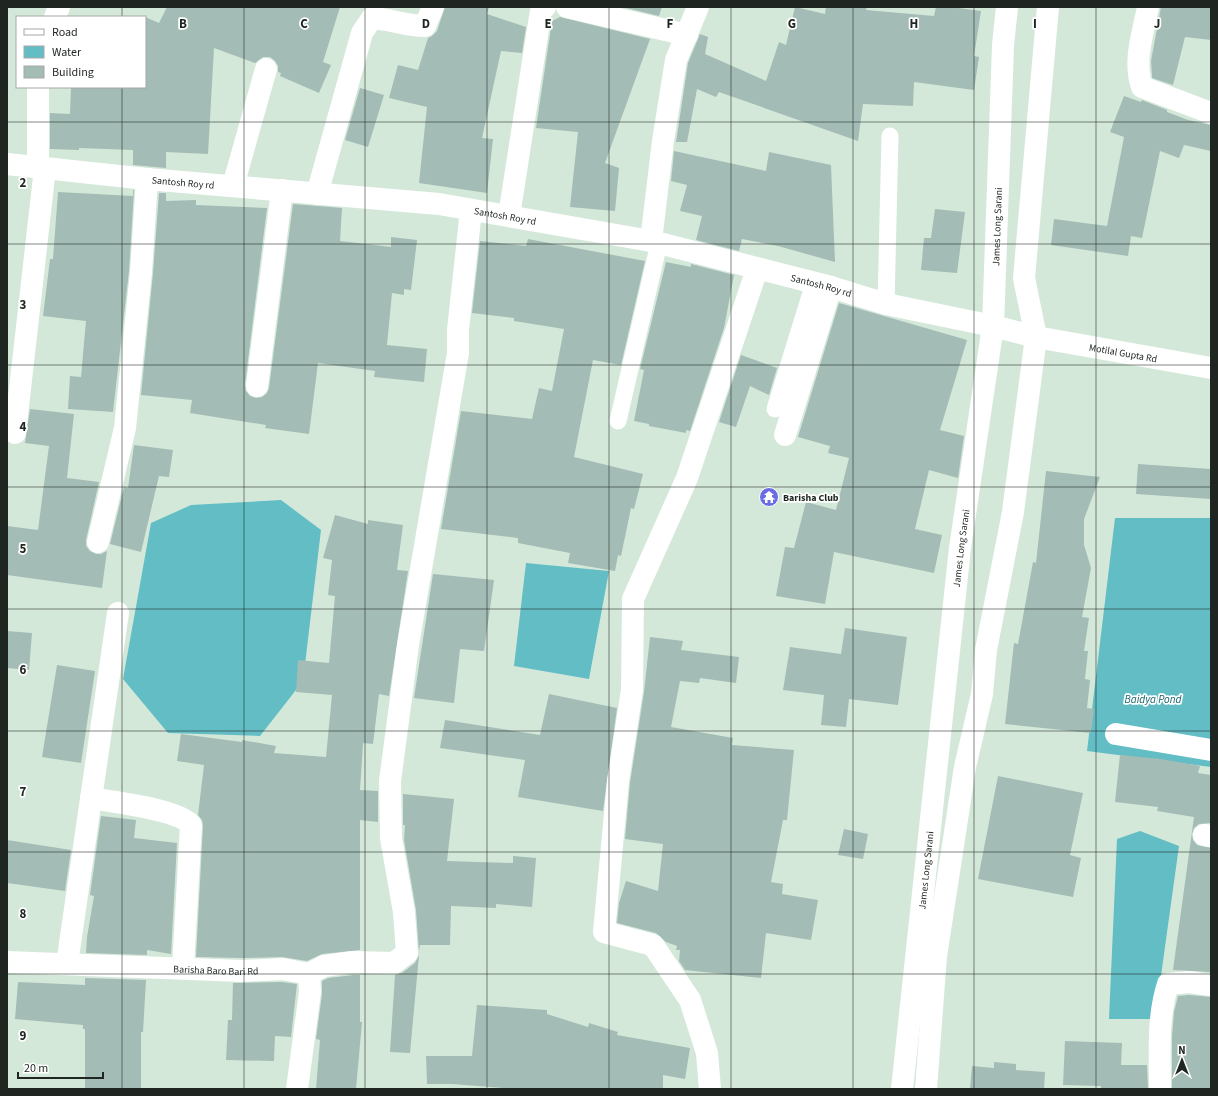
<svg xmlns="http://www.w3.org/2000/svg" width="1218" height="1096" font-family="'Source Sans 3',sans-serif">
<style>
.water{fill:#62bdc5}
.building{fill:#a3bcb5}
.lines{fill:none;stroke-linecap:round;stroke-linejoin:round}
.service{stroke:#fff;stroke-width:17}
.minor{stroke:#fff;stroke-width:22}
.tertiary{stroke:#fff;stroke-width:22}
.secondary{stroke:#fff;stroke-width:22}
.grid{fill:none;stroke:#1f2621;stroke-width:1;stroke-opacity:0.55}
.labels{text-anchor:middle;stroke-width:3.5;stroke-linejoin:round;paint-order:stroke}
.street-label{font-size:10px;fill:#1f2621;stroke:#fff}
.poi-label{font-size:10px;font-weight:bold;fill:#1f2621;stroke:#fff;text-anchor:start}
.water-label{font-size:11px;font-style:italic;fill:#176369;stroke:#fff}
.grid-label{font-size:13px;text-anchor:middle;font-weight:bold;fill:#1f2621;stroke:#fff;stroke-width:3.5;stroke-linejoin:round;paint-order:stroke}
</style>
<rect width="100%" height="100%" fill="#d4e8d9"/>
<!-- water -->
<g class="water">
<polygon points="281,500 321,530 303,681 260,736 168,733 123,679 151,523 191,505"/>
<polygon points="1115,518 1211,518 1211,767 1087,751"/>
<polygon points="526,563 609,571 589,679 514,666"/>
<polygon points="1140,831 1179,846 1155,1019 1109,1019 1117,839"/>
</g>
<!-- building -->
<g class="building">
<polygon points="167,7 340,7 323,62 331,65 319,93 280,76 281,73 278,72 278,66 275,61 270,57 263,57 255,63 214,48 208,154 166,152 166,168 133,165 133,150 79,148 79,150 50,149 50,113 70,114 71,87 145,87 145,17 159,23"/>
<polygon points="445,7 489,7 487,14 526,27 522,53 501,51 482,138 493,139 487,193 419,183 427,107 389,98 398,65 418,70 428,38 432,36 437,31"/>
<polygon points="622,7 662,7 659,16"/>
<polygon points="795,7 825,14 826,7 867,7 866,10 934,16 936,7 951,7 981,11 974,56 979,57 974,90 914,82 913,106 863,104 858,141 719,92 716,97 697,89 687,142 676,142 688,63 700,34 708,37 705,54 766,81 779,42 786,45"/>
<polygon points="1161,7 1211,7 1211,40 1185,37 1173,85 1152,78 1152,75 1151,61"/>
<polygon points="560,17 650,39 605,163 619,168 615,211 570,207 578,132 536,128 552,21"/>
<polygon points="360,88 384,95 368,147 345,140"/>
<polygon points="1124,96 1141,102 1142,100 1167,110 1167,112 1188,120 1211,125 1211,151 1184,145 1179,158 1160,151 1142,238 1131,236 1128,256 1051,245 1054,219 1107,226 1124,137 1110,132"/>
<polygon points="674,151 766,171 769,152 831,165 835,262 778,246 742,239 739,251 696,240 702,216 680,211 687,185 671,181"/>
<polygon points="133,190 134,190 129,271 113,412 68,409 70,376 81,377 86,321 43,316 50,259 53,259 58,192 133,196"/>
<polygon points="159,193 166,193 166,201 196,200 196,205 267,208 245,384 246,391 250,396 256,398 262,397 267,393 269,388 293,204 342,208 340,241 391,247 391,237 417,240 411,290 404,289 404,295 392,293 387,345 427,349 424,382 374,377 375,371 318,363 309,434 265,428 266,425 190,413 192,400 141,395 153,273"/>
<polygon points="935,209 965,212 957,273 921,270 924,238 931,238"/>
<polygon points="528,239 645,261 621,365 593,360 574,457 643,474 634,509 631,508 621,556 618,555 615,571 568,563 570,553 518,543 518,538 441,529 461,411 532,419 539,388 552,391 564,329 514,321 514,318 472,313 480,241 526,246"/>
<polygon points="666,262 691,267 691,264 734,275 724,328 690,431 686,430 686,433 649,426 649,424 634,421 644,370 640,369"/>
<polygon points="839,303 967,340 940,430 964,436 958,478 929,470 915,529 942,535 934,573 834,552 825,604 776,596 785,547 794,548 806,502 836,510 849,458 828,453 830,446 798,437"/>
<polygon points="741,355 777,368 769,395 750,386 736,427 719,422"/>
<polygon points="30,409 74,414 67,478 99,482 86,540 86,546 90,551 96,554 101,554 107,551 102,588 7,575 7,526 38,530 49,446 25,443"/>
<polygon points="134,445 173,450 169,477 159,476 141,552 110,544 124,487 128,488"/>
<polygon points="1138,464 1211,469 1211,499 1136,494"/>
<polygon points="1046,471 1100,477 1084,519 1084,545 1091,568 1082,617 1089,618 1084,651 1088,651 1085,679 1090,680 1087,708 1094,709 1091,733 1005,724 1014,643 1018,644 1033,562 1036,563"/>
<polygon points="335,515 368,524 368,520 403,525 397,570 408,571 389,696 379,694 373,744 363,743 360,790 378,791 378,822 360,820 360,950 322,954 307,961 282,957 242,958 196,957 203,826 202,820 198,815 204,765 177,761 181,734 242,742 242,740 276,746 274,753 326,757 332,695 296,692 298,660 329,663 335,596 328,595 332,560 323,558"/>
<polygon points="433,574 494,580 484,651 460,649 454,703 414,698"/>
<polygon points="845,628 907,637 898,705 849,699 846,727 821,725 824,695 783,690 790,647 841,654"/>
<polygon points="7,631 32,633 29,670 7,668"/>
<polygon points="650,637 683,641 681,650 739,657 736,683 700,678 699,683 680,681 671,727 733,738 732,745 794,750 787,820 783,820 771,882 783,884 782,894 818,900 811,940 766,933 761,978 685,970 679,961 680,950 676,950 677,946 666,942 656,933 617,923 619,903 626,881 658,891 663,844 625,839 630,783 644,692"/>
<polygon points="57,665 95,671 81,763 42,757"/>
<polygon points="549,694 617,708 603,811 518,797 525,760 440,748 445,720 540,735"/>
<polygon points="1120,755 1161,759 1200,766 1198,773 1211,775 1211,823 1199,824 1194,828 1192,834 1193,840 1197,845 1211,848 1211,972 1173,970 1194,817 1157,811 1158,807 1115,802"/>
<polygon points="998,776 1083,793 1070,855 1081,858 1073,897 978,879"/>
<polygon points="403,794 454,799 447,861 513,863 513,856 536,858 532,907 496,904 496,908 451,906 450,945 420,945 419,951 416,910 404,840 405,825 403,825"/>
<polygon points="101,816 136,820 134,838 177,843 171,954 147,950 147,955 86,953 87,937 94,896 90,895"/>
<polygon points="844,829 868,834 863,859 838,855"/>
<polygon points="7,840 71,850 65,891 7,883"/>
<polygon points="419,955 410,1053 390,1052 395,975 402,973 415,963"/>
<polygon points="354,975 360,975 360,1022 362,1022 356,1089 316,1089 320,1040 316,1039 322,994 322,981 328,978"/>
<polygon points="85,978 146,980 143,1032 141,1032 141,1089 85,1089 85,1029 83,1029 83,1025 15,1019 18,982 85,985"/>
<polygon points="282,982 297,984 291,1037 275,1036 274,1061 226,1060 228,1020 232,1020 233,983"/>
<polygon points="1189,995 1211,997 1211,1089 1172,1089 1172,1037 1174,1012 1178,996"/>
<polygon points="477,1005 547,1010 547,1014 588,1027 589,1023 618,1032 617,1035 690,1048 685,1079 663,1075 663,1089 516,1089 452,1084 427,1084 426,1056 472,1056"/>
<polygon points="1065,1041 1122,1043 1121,1065 1147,1065 1148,1089 1101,1089 1101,1086 1063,1085"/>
<polygon points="994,1062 1016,1064 1016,1070 1045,1072 1044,1089 970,1089 972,1066 994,1068"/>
</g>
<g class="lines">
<!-- service -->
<g class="service">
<polyline points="886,304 890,136"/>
<polyline points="775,409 814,283"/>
<polyline points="618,421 659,243"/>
</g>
<!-- minor -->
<g class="minor">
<polyline points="567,7 687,35"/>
<path d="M1148,7C1143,33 1133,61 1142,87L1211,113"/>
<polyline points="55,17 59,7"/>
<path id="s1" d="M7,164L147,179L439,204L651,241L831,287L886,304L993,326"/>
<polyline points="38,167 38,87"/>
<polyline points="233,186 266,69"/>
<path d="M317,194L362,33L372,18C390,19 407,26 425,26L433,7"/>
<polyline points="509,216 539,23 541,11 545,7"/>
<polyline points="651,241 663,141 676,60 698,7"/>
<polyline points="257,386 282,190"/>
<polyline points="15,433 45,168"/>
<polyline points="785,435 831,287"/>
<polyline points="98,542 125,428 141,272 147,179"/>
<polyline points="1116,734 1211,750"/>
<path d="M91,798C112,802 179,809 191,825L183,968"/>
<polyline points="1204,835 1211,836"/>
<path id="s2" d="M7,962L242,971L283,969L309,974L310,992L297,1089"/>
<polyline points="67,964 118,613"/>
<polyline points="309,974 324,966 353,962 394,963 407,953 404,912 391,838 390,781 408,645 458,353 458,330 471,210"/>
<polyline points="710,1089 707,1053 690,1000 653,945 604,932 618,781 632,690 633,599 687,478 757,269"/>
<path d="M1160,1089C1160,1054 1157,1018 1168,984L1189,982L1211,985"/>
</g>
<!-- tertiary -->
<path class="tertiary" id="s3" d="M993,326L1036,337L1211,368"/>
<!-- secondary -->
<g class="secondary">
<path id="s4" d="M902,1089L960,548L993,326L1003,45L1007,7"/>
<polyline points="926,1089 936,956 965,767 982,694 986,650 1013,512 1036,337 1024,278 1048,7"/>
</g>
</g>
<!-- grid -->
<path class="grid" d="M122,7V17M244,7V1089M365,7V1089M487,7V1089M609,7V1089M731,7V1089M853,7V1089M974,7V1089M1096,7V1089M122,87V1089M7,122H1211M7,244H1211M7,365H1211M7,487H1211M7,609H1211M7,731H1211M7,852H1211M7,974H1211"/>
<!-- icons -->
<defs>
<symbol id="temple-disc" viewBox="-11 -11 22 22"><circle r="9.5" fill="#696ce5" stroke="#fff"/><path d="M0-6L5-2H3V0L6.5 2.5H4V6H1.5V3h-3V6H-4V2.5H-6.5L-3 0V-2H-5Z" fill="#fff"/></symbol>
</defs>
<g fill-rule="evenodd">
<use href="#temple-disc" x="758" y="486" width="22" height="22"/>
</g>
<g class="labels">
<!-- street labels -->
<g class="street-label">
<text dy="4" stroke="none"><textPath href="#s1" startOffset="177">Santosh Roy rd</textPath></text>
<text dy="4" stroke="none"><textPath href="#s1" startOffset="501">Santosh Roy rd</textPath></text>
<text dy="4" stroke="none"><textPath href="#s4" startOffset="868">James Long Sarani</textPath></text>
<text dy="4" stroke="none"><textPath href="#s1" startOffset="825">Santosh Roy rd</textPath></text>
<text dy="4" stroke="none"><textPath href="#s3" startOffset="133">Motilal Gupta Rd</textPath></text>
<text dy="4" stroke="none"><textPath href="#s4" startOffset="544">James Long Sarani</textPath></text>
<text dy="4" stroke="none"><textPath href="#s4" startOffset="220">James Long Sarani</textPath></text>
<text dy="4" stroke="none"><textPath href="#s2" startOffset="209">Barisha Baro Bari Rd</textPath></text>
</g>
<!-- poi labels -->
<g class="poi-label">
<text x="783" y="501">Barisha Club</text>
</g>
<!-- water labels -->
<g class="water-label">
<text x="1153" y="703">Baidya Pond</text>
</g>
</g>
<g class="grid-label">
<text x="183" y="28">B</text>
<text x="304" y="28">C</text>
<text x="426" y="28">D</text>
<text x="548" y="28">E</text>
<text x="670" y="28">F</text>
<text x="792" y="28">G</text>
<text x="914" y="28">H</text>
<text x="1035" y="28">I</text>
<text x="1157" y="28">J</text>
<text x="23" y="187">2</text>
<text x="23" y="309">3</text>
<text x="23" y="431">4</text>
<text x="23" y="553">5</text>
<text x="23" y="674">6</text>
<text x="23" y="796">7</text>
<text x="23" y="918">8</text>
<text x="23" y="1040">9</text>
</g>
<!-- border -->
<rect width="1218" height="1096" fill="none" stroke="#1f2621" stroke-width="16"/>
<!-- legend -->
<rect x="16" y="16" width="130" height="72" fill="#ffffff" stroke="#a5a8a6"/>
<rect x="24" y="29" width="20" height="6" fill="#ffffff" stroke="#a5a8a6"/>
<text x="52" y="36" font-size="12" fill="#1f2621">Road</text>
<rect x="24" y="46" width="20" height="12" fill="#62bdc5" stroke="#a5a8a6"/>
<text x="52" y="56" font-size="12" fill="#1f2621">Water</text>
<rect x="24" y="66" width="20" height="12" fill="#a3bcb5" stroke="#a5a8a6"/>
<text x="52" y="76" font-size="12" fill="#1f2621">Building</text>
<!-- north arrow -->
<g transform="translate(1182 1060)" stroke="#ffffff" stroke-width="3" paint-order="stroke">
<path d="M0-3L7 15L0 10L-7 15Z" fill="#1f2621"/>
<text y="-6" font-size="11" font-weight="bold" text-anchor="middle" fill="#1f2621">N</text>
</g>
<!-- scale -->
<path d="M18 1072v6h85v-6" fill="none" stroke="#1f2621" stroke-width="2"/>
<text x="24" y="1072" font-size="12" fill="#1f2621" stroke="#ffffff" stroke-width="3" paint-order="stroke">20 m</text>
</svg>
